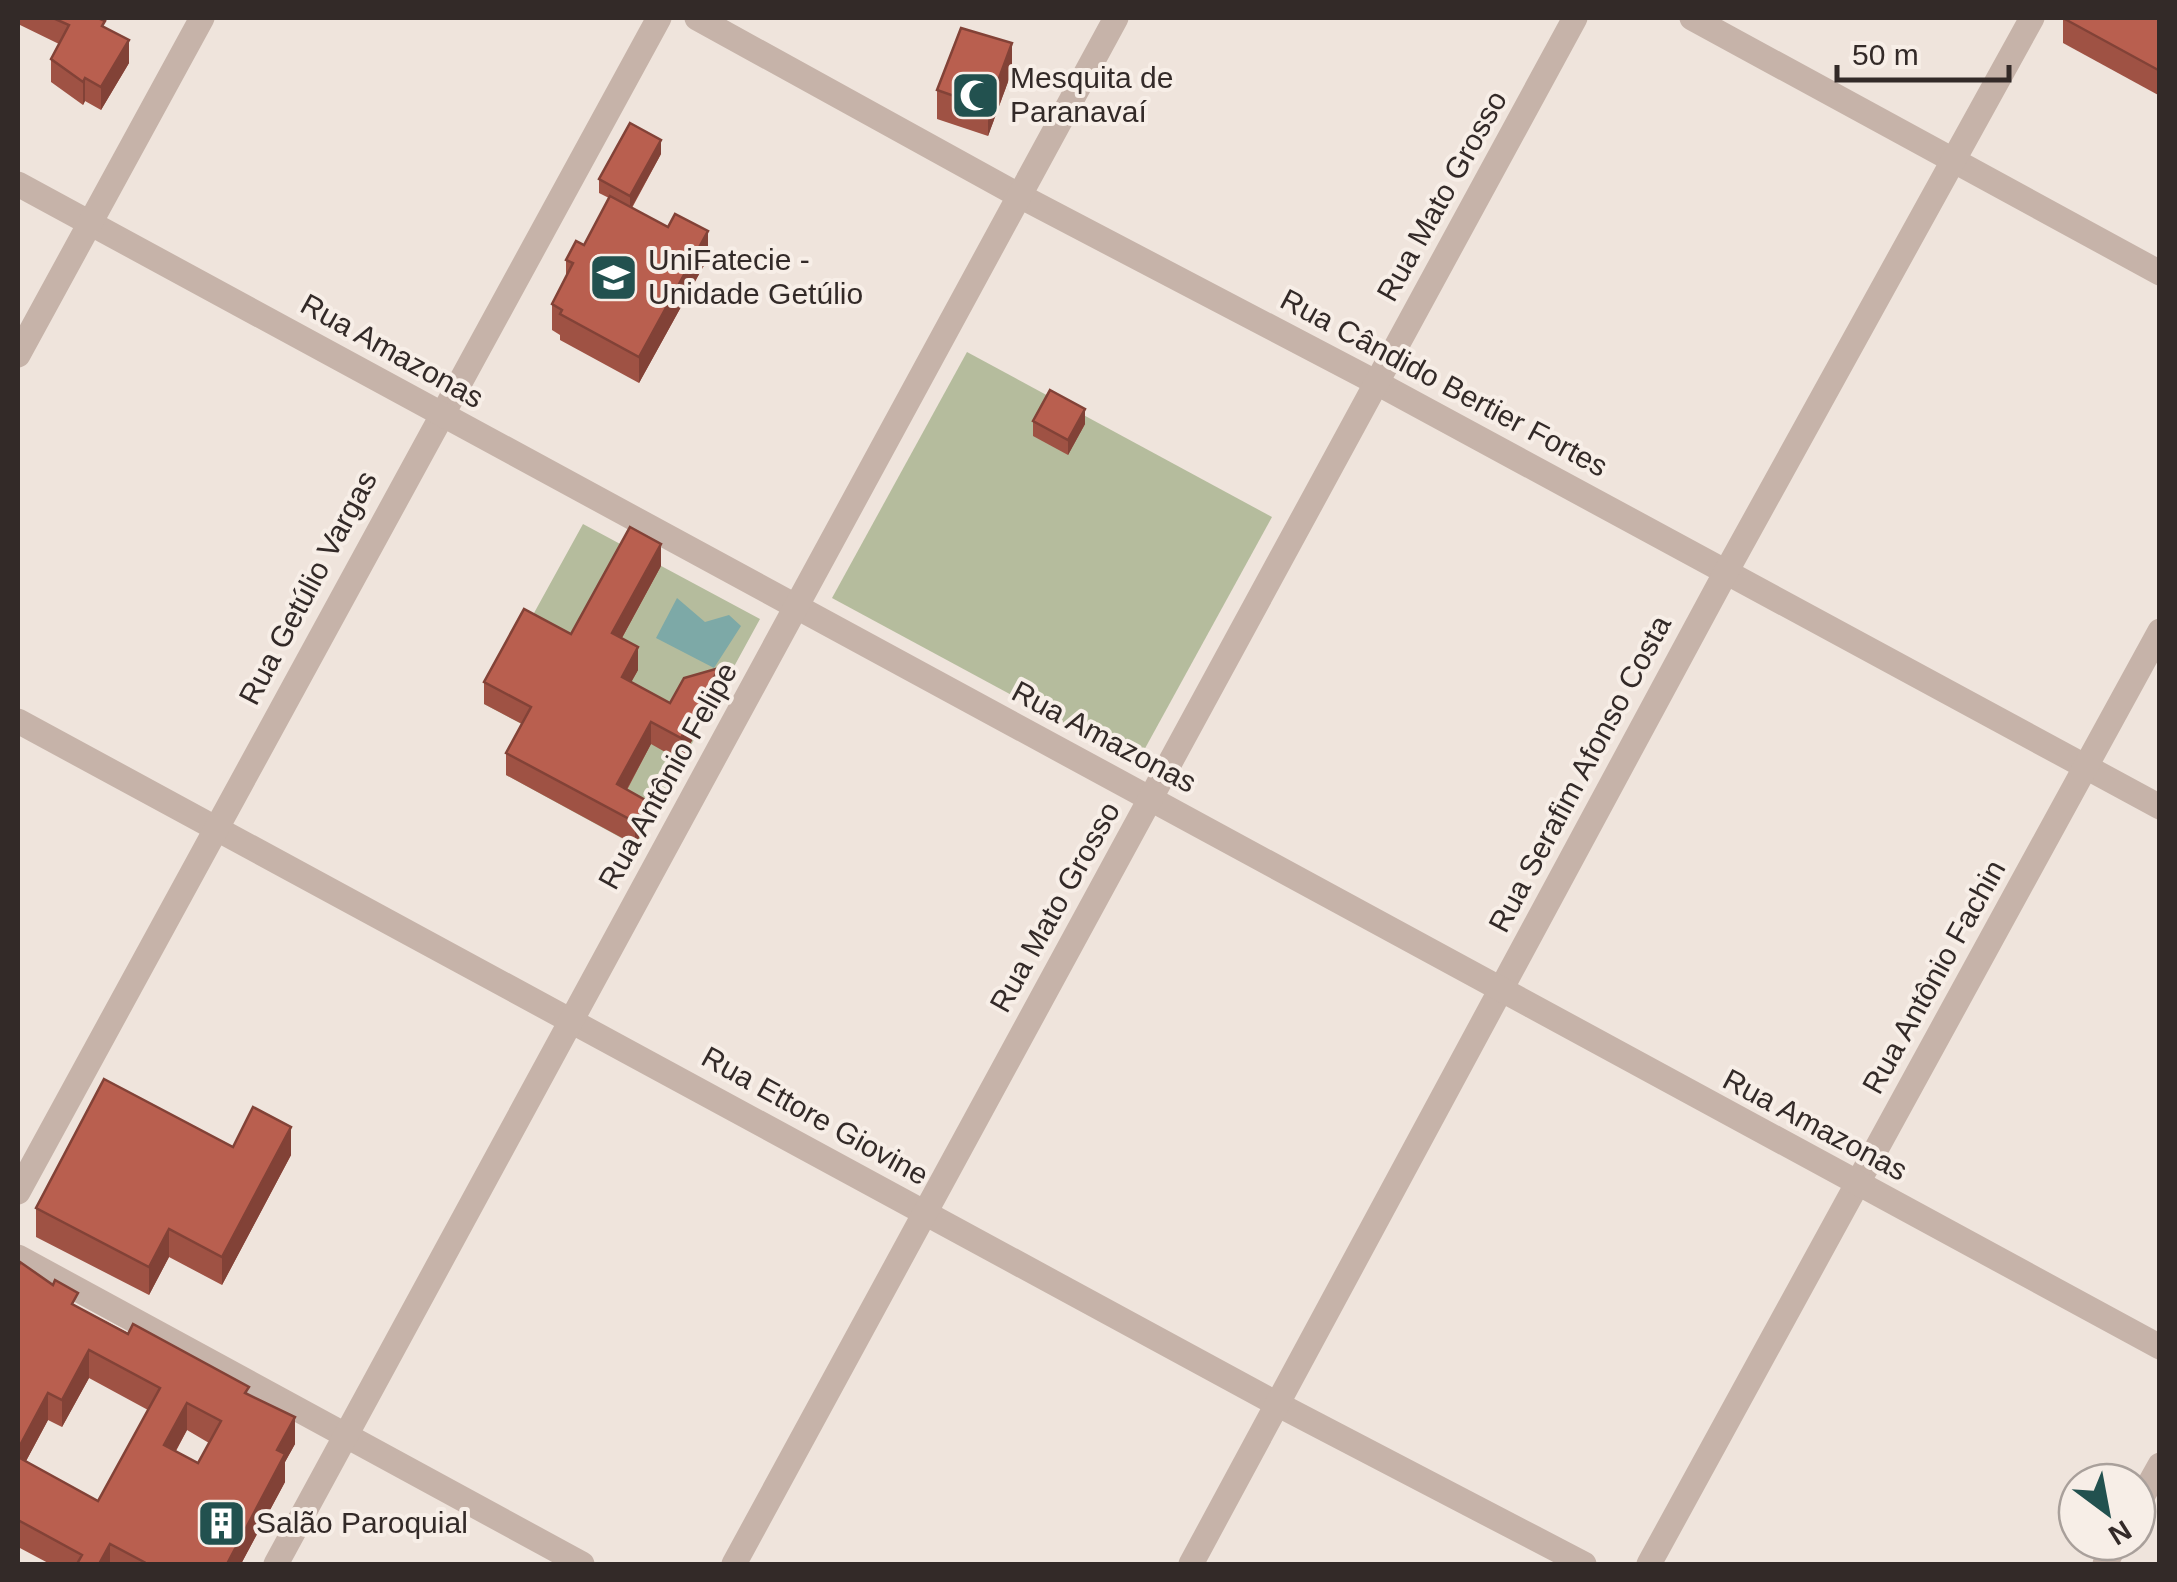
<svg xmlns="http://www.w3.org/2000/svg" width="2177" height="1582" font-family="Arial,sans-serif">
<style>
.green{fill:#b5bc9d}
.water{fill:#7da9a7}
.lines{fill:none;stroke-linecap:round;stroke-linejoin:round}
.minor{stroke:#c6b3a9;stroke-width:25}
.tertiary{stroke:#c6b3a9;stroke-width:25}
.wall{fill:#9f5244;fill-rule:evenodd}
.shaded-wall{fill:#824237}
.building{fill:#b95f4f;stroke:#824237;stroke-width:2.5;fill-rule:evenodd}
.labels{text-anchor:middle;stroke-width:8;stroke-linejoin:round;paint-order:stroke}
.poi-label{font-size:30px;fill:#332a28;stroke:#f7eee7;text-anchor:start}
.street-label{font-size:30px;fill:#332a28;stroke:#f7eee7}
</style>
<rect width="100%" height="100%" fill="#efe4dc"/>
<!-- green -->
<g class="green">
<polygon points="967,352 1272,517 1137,763 832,598"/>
<polygon points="583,524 760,619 636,846 506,775 531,729 484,704"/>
</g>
<!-- water -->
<polygon class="water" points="677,598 705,622 729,615 741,626 714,668 656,638"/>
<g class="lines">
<!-- minor -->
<g class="minor">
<polyline points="697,18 1020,196 1377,383 2160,807"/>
<polyline points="1692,18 2160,273"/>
<polyline points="18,721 1279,1405 1584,1564"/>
<polyline points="18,1192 659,18"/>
<polyline points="18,1257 582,1564"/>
<polyline points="2137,1506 2160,1465"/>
<polyline points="1191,1564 1726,572 2032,18"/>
<polyline points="1649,1564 2160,631"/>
<polyline points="2105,1564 2117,1542"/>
</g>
<!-- tertiary -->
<g class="tertiary">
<polyline points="18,184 2160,1347"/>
<polyline points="18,355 202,18"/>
<polyline points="276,1564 1116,18"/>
<polyline points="734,1564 1575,18"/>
</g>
</g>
<!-- wall -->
<g class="wall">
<polygon points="18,18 98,18 129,63 101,110 85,101 83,105 51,82 51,59 59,44 18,24"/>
<polygon points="2063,18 2160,18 2160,96 2063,43"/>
<polygon points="1012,71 988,136 937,119 937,90"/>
<polygon points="661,154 632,208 708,258 639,383 560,340 560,335 552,330 552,304 566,277 566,260 584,245 609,198 599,193 599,179"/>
<polygon points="1033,421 1085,424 1068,455 1033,436"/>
<polygon points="661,566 622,638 638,670 631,682 670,703 719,690 681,761 651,744 627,790 647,823 635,845 506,775 506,753 522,724 484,704 484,682 571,634"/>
<polygon points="233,1147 291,1155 222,1285 169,1257 149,1295 36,1237 36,1208"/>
<path d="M18,1268L78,1307L249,1395L295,1444L285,1462V1482L241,1564H50L18,1547ZM89,1378L148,1410L98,1501L26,1461L48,1420L62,1427ZM187,1430L209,1443L198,1463L176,1451Z"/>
</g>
<!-- shaded-wall -->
<g class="shaded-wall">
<polygon points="129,40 129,63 101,110 101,87"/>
<polygon points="1012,43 1012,71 988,136 988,108"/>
<polygon points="85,78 85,101 83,105 83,82"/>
<polygon points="661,140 661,154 630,210 630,196"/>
<polygon points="708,231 708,258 639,383 639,357"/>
<polygon points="1085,409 1085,424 1068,455 1068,440"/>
<polygon points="661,544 661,566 612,656 612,633"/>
<polygon points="638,647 638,670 622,699 622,677"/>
<polygon points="719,668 719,690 681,761 681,738"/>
<polygon points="651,722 651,744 617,807 617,784"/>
<polygon points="647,801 647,823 635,845 635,822"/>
<polygon points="291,1127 291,1155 222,1285 222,1257"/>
<polygon points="169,1229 169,1257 149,1295 149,1267"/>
<polygon points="89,1350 89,1378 62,1427 62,1400"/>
<polygon points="48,1393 48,1420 18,1476 18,1449"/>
<polygon points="187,1403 187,1430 164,1472 164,1445"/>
<polygon points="295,1417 295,1444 285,1462 285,1482 241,1564 227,1564 277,1450"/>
<polygon points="110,1544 110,1564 99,1564"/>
</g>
<!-- building -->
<g class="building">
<polygon points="53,18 98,18 105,21 102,26 129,40 101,87 85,78 83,82 51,59 69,25"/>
<polygon points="2063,18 2160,18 2160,71"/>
<polygon points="961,28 1012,43 988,108 937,90"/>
<polygon points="630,123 661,140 630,196 599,179"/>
<polygon points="610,196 668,227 675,214 708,231 639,357 560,314 562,310 552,304 573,263 566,260 576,241 584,245"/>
<polygon points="1050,390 1085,409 1068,440 1033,421"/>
<polygon points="630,527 661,544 612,633 638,647 622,677 670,703 684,678 719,668 681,738 651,722 617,784 647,801 635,822 506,753 531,707 484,682 524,609 571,634"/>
<polygon points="104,1079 233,1147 253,1107 291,1127 222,1257 169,1229 149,1267 36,1208"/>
<path d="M20,1262L53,1285L55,1280L78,1293L72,1304L128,1334L133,1324L249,1387L245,1393L295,1417L277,1450L285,1454L227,1564H142L144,1562L110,1544L99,1564H77L82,1555L18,1520V1457L98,1501L160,1388L89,1350L62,1400L48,1393L18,1449V1268ZM187,1403L221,1421L198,1463L164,1445Z"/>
</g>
<!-- icons -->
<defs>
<symbol id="mosque-square" viewBox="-11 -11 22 22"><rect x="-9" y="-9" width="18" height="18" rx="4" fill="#22514f" stroke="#f7eee7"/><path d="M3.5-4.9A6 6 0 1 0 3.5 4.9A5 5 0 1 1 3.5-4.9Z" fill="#fff"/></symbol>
<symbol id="university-square" viewBox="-11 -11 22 22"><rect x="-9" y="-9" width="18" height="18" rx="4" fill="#22514f" stroke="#f7eee7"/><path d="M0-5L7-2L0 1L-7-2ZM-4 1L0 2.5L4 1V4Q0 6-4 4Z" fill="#fff"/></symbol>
<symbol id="building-square" viewBox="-11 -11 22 22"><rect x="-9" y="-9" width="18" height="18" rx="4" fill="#22514f" stroke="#f7eee7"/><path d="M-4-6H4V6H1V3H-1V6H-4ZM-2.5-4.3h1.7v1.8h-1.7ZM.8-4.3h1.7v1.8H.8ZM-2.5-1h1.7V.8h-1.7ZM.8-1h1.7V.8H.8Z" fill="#fff"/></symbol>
</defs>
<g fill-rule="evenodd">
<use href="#mosque-square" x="948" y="68" width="55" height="55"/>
<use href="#university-square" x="586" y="250" width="55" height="55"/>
<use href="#building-square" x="194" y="1496" width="55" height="55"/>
</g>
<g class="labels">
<!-- poi labels -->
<g class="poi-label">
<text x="1010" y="88">Mesquita de<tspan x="1010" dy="34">Paranavaí</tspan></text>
<text x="648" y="270">UniFatecie -<tspan x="648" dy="34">Unidade Getúlio</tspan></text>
<text x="256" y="1533">Salão Paroquial</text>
</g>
<!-- street labels -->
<g class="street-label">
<text transform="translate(1442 196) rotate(-61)" y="10">Rua Mato Grosso</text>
<text transform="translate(392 351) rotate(29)" y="10">Rua Amazonas</text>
<text transform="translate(1444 383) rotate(28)" y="10">Rua Cândido Bertier Fortes</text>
<text transform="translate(308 588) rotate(-62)" y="10">Rua Getúlio Vargas</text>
<text transform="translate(1104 737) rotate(28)" y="10">Rua Amazonas</text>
<text transform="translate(1580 774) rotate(-62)" y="10">Rua Serafim Afonso Costa</text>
<text transform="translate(668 776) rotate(-61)" y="10">Rua Antônio Felipe</text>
<text transform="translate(1055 907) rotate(-61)" y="10">Rua Mato Grosso</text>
<text transform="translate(1934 977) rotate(-61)" y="10">Rua Antônio Fachin</text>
<text transform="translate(815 1116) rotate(29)" y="10">Rua Ettore Giovine</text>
<text transform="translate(1815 1125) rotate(28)" y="10">Rua Amazonas</text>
</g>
</g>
<!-- border -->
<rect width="2177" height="1582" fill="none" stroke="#332a28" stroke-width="40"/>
<!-- north arrow -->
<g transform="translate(2107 1512) rotate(148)"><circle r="48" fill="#f7eee7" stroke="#a9a09b" stroke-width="2.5"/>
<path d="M0-8L18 38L0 25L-18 38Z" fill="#22514f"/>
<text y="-15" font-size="28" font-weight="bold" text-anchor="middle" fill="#332a28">N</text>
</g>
<!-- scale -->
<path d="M1837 65v15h172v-15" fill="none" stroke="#332a28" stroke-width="5"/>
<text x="1852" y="65" font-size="30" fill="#332a28" stroke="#f7eee7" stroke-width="8" paint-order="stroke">50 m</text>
</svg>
